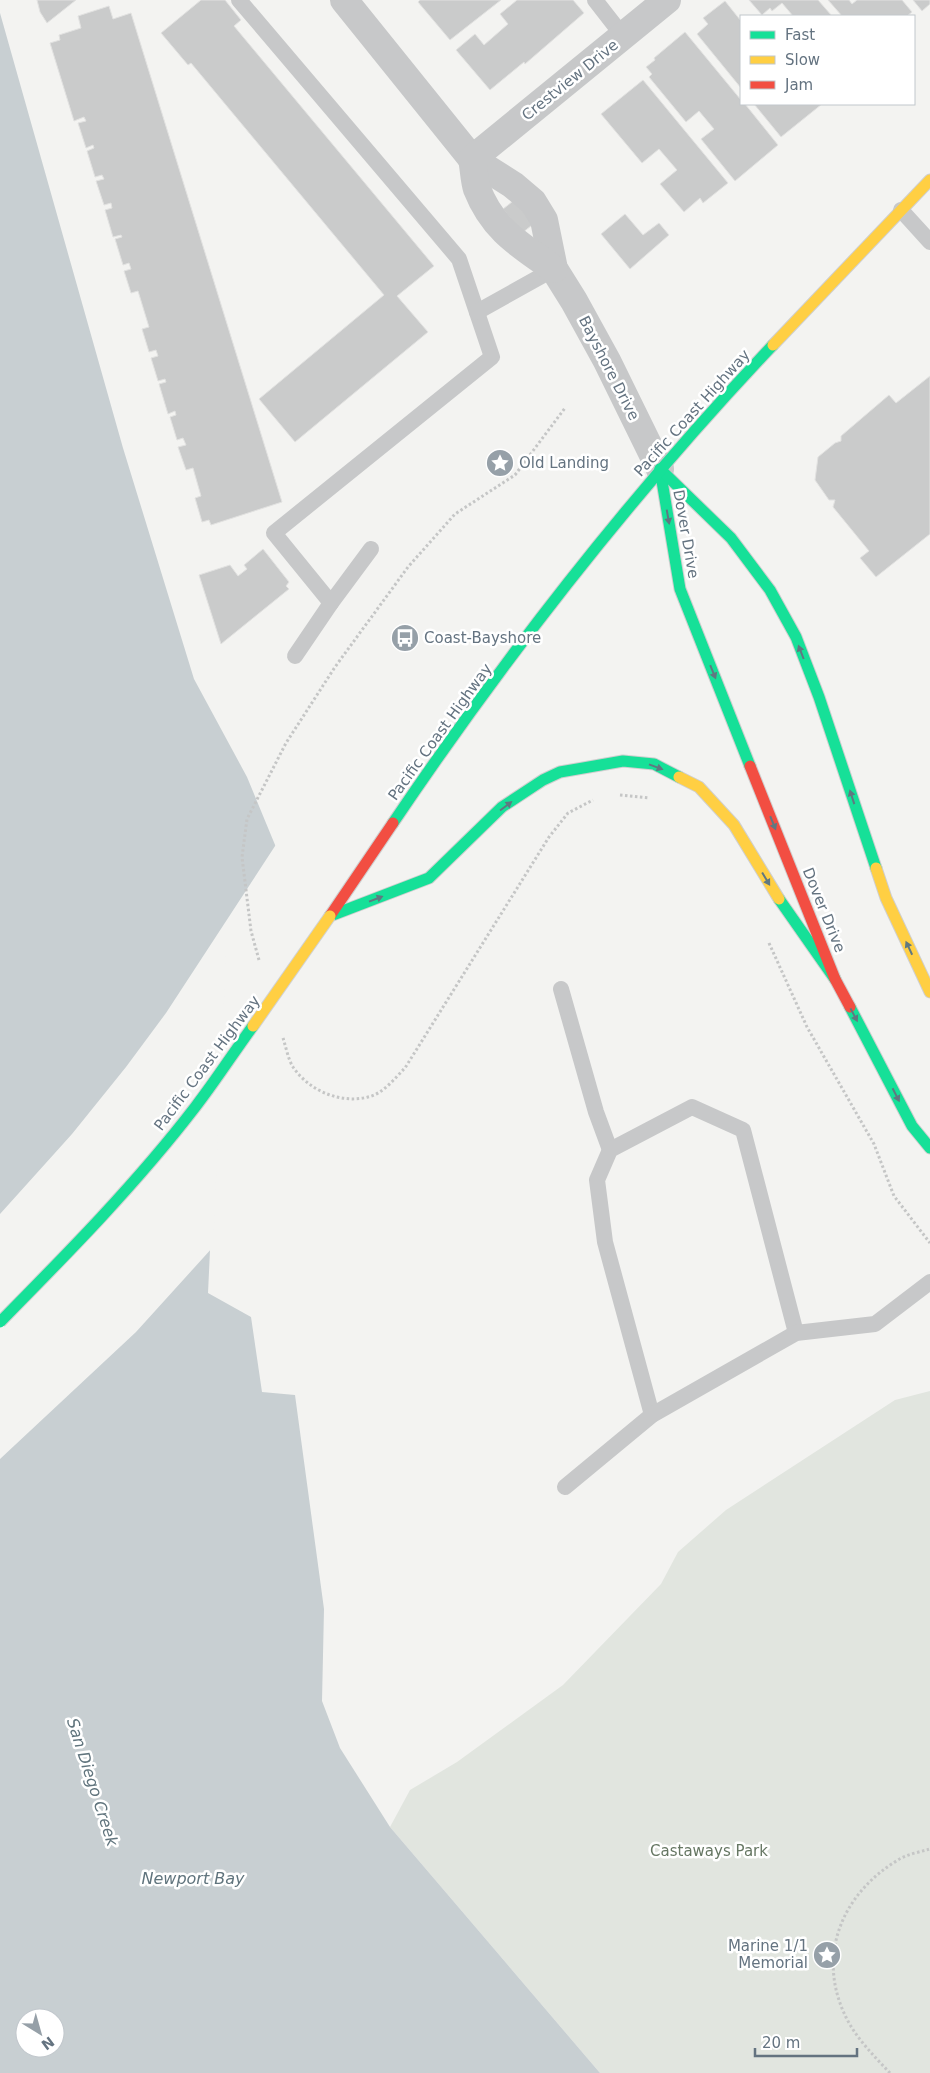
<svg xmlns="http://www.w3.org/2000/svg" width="930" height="2073" font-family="'DejaVu Sans',sans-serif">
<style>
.green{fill:#e1e5df}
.water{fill:#c8cfd2;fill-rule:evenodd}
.pier{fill:#f3f3f1}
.building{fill:#cacbcb;stroke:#e2e2e1}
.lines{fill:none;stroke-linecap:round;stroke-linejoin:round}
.fast-casing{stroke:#cfcfcf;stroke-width:13}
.slow-casing{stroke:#cfcfcf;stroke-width:13}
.jam-casing{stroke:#cfcfcf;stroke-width:13}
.path{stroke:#c5c6c6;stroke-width:3;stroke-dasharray:2.5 2.5;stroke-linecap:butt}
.lane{stroke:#c7c8c9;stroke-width:16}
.street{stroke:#c7c8c9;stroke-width:28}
.fast{stroke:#16e098;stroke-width:11}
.slow{stroke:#ffcf43;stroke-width:11}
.jam{stroke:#f24e42;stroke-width:11}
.fast-bridge-casing{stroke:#d0d1d1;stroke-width:13;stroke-linecap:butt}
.slow-bridge-casing{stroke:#d0d1d1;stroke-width:13;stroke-linecap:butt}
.fast-bridge{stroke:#16e098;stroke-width:11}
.slow-bridge{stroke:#ffcf43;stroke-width:11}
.oneway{fill:#607881}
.labels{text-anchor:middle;stroke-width:5;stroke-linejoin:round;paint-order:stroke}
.street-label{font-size:15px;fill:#647380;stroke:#fff}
.poi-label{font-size:15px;fill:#647380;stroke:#fff;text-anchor:start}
.park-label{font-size:15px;fill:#667763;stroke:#fff}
.water-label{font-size:16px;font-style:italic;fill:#60747d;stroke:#fff}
</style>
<rect width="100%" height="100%" fill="#f3f3f1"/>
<!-- green -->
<polygon class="green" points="930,1391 930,2073 600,2073 390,1827 410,1790 457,1762 563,1685 661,1584 678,1552 726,1510 895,1400"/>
<!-- water -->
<path class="water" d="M0,13L123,448L194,679L247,777L285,869L224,952L208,1293L251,1317L262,1392L295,1395L324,1609L322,1701L340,1748L390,1827L600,2073H0ZM25,2018H55V2048H25Z"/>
<!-- pier -->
<polygon class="pier" points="277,843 287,870 226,953 213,1247 136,1332 0,1459 0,1214 72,1134 126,1067 166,1013"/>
<!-- building -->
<g class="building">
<polygon points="37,0 76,0 47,23 40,12"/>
<polygon points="201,0 225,0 241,20 234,26 434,266 397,296 428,332 295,442 259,399 384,295 191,63 188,65 161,33"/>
<polygon points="420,0 501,0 450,40 418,2"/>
<polygon points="517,0 573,0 584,13 525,64 524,62 490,90 456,50 475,34 484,45 508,24 500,14"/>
<polygon points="749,0 818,0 832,16 793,16 782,3 772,11 770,8 762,15"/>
<polygon points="828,0 849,0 852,4 857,0 902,0 912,12 907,16 842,16"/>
<polygon points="913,0 930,0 930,4 922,11"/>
<polygon points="725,1 741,21 741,88 697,34 708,24 703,18"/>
<polygon points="109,6 113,19 131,13 282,502 211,525 209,520 202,522 195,498 201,496 193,468 186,470 178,447 186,445 183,438 177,440 170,417 176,415 175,411 168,414 159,384 166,382 165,379 158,381 151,358 158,356 156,350 149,352 142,329 149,327 138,291 131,293 124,271 131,269 129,263 123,265 115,239 122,237 121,235 113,237 105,210 112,208 111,203 104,205 96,181 104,179 102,175 95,177 87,151 94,148 93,145 86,148 78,123 86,121 84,117 74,121 50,43 60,40 59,35 81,28 78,16"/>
<polygon points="685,32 741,100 741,104 745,104 778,145 735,181 701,139 714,129 699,111 686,122 649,77 652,74 646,67 655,60 654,58"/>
<polygon points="643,80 728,183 703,203 700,198 684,212 660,184 677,170 659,149 642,163 601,114"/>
<polygon points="754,104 822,104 781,137"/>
<polygon points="517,198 536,222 522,233 503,209"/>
<polygon points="625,214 643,235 659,223 669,235 630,269 601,234"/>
<polygon points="930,376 930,534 876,577 860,558 869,551 833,507 835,500 829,500 815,480 818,457 835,443 841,441 841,436 889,395 896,403"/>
<polygon points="263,549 289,582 286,586 289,589 221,644 199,575 230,565 238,576 247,569 244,565"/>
</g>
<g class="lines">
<defs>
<g id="fast">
<polyline points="660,469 680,589 750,766"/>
<polyline points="660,469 731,538 770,590 796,637 819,697 876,868"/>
<path d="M393,823C507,654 633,493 773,345"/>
<polyline points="779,899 835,979"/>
<polyline points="330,916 429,878 502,807 543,780 560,772 623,761 654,764 679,777"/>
<polyline points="850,1007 912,1126 930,1148"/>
</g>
<g id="slow">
<polyline points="773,345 930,180"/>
<polyline points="679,777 699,787 734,825 779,899"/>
<polyline points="876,868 886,898 930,992"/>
</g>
<g id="jam">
<polyline points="750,766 835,979 850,1007"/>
<polyline points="330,916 393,823"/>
</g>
</defs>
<!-- fast casing -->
<use href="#fast" class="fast-casing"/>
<!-- slow casing -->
<use href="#slow" class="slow-casing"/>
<!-- jam casing -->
<use href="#jam" class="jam-casing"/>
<!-- path -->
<g class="path">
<polyline points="620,795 649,798"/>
<polyline points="769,943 807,1027 874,1144 894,1196 930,1243"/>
<polyline points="259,960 251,931 242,857 247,819 286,743 335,667 408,567 455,514 515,475 565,408"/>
<path d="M283,1038C286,1047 288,1059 293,1067C309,1091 341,1104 368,1097C383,1094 395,1078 405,1068L549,837L568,813L593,800"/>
<path d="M890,2073C873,2055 854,2036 844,2013C817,1953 843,1893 898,1860C907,1854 920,1852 930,1849"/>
</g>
<!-- lane -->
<g class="lane">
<polyline points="239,0 459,259 492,357 274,533 331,603"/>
<polyline points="595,0 623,36"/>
<polyline points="901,210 930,242"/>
<polyline points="477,312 554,269"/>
<polyline points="295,656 331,603 371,549"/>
<polyline points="561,989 596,1112 610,1150"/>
<polyline points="652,1415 605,1242 597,1180 610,1150 692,1107 743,1130 796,1333"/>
<polyline points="565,1487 652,1415 796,1333 875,1324 930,1282"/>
</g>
<!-- street -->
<g class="street">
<polyline points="344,0 472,159 513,185 533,202 544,220 554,269 574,301 607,361 660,469"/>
<path d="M554,269C520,245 493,230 477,189C474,180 474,168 472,159L667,0"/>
</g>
<!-- fast -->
<use href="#fast" class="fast"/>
<!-- slow -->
<use href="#slow" class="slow"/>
<!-- jam -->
<use href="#jam" class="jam"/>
<defs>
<path id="fast-bridge" d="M0,1322C68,1253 137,1183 196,1106C216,1080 234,1052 253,1026"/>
<polyline id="slow-bridge" points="253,1026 330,916"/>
</defs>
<!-- fast-bridge casing -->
<use href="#fast-bridge" class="fast-bridge-casing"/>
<!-- slow-bridge casing -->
<use href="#slow-bridge" class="slow-bridge-casing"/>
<!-- fast-bridge -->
<use href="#fast-bridge" class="fast-bridge"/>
<!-- slow-bridge -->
<use href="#slow-bridge" class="slow-bridge"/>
</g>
<!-- one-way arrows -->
<defs><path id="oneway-solid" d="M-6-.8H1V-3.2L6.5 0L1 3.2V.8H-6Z" transform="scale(1.25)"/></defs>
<g class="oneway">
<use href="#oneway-solid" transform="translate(668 517) rotate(80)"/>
<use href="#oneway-solid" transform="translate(801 652) rotate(-111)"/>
<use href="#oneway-solid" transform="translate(713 672) rotate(68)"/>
<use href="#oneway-solid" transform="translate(656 767) rotate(20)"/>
<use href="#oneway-solid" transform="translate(852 797) rotate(-108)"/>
<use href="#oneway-solid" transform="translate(506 806) rotate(-37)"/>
<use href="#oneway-solid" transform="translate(773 823) rotate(68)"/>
<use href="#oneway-solid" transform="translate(766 879) rotate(59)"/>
<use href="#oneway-solid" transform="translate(376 899) rotate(-21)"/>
<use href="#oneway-solid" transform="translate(909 948) rotate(-115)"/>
<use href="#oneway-solid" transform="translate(854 1015) rotate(62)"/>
<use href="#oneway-solid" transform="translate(896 1095) rotate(63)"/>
</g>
<!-- icons -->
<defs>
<symbol id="sight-disc" viewBox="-11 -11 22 22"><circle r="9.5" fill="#96a0a8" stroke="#fff"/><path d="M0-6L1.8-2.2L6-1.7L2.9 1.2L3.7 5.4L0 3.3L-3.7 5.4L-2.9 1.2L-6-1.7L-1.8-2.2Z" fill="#fff"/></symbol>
<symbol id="bus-disc" viewBox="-11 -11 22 22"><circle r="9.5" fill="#96a0a8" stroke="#fff"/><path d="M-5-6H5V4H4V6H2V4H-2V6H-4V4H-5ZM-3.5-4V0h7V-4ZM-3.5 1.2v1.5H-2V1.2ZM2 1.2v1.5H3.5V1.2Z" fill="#fff"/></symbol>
</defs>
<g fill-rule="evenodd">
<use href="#sight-disc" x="484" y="447" width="32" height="32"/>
<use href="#bus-disc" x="389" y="622" width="32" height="32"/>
<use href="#sight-disc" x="811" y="1939" width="32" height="32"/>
</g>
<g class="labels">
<!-- street labels -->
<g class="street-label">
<text transform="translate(570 80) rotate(-39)" y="5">Crestview Drive</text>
<text transform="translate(609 368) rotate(63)" y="5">Bayshore Drive</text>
<text transform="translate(692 413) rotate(-48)" y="5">Pacific Coast Highway</text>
<text transform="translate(686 534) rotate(80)" y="5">Dover Drive</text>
<text transform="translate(440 732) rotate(-54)" y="5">Pacific Coast Highway</text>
<text transform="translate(824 910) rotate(68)" y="5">Dover Drive</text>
<text transform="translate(207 1063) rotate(-53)" y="5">Pacific Coast Highway</text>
</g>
<!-- poi labels -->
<g class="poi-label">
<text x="519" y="468">Old Landing</text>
<text x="424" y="643">Coast-Bayshore</text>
<text x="808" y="1951" text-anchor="end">Marine 1/1<tspan x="808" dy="17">Memorial</tspan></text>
</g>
<!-- park labels -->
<g class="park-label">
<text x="709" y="1856">Castaways Park</text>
</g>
<!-- water labels -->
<g class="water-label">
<text transform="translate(93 1782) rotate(72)" y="6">San Diego Creek</text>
<text x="193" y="1884">Newport Bay</text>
</g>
</g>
<!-- legend -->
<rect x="740" y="15" width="175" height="90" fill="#ffffff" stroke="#c1c7cc"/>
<rect x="750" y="31" width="25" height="8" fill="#16e098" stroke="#c1c7cc"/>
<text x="785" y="40" font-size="15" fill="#647380">Fast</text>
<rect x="750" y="56" width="25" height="8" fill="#ffcf43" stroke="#c1c7cc"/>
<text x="785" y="65" font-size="15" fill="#647380">Slow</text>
<rect x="750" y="81" width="25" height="8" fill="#f24e42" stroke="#c1c7cc"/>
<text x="785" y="90" font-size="15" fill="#647380">Jam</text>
<!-- north arrow -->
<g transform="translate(40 2033) rotate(143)"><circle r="24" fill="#ffffff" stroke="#c1c7cc"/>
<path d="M0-4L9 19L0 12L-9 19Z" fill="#96a0a8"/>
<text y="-8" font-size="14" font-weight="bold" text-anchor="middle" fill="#647380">N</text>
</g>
<!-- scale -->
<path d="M755 2048v8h102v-8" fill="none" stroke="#647380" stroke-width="2.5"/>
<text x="762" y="2048" font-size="15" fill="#647380" stroke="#ffffff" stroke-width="4" paint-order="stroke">20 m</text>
</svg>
